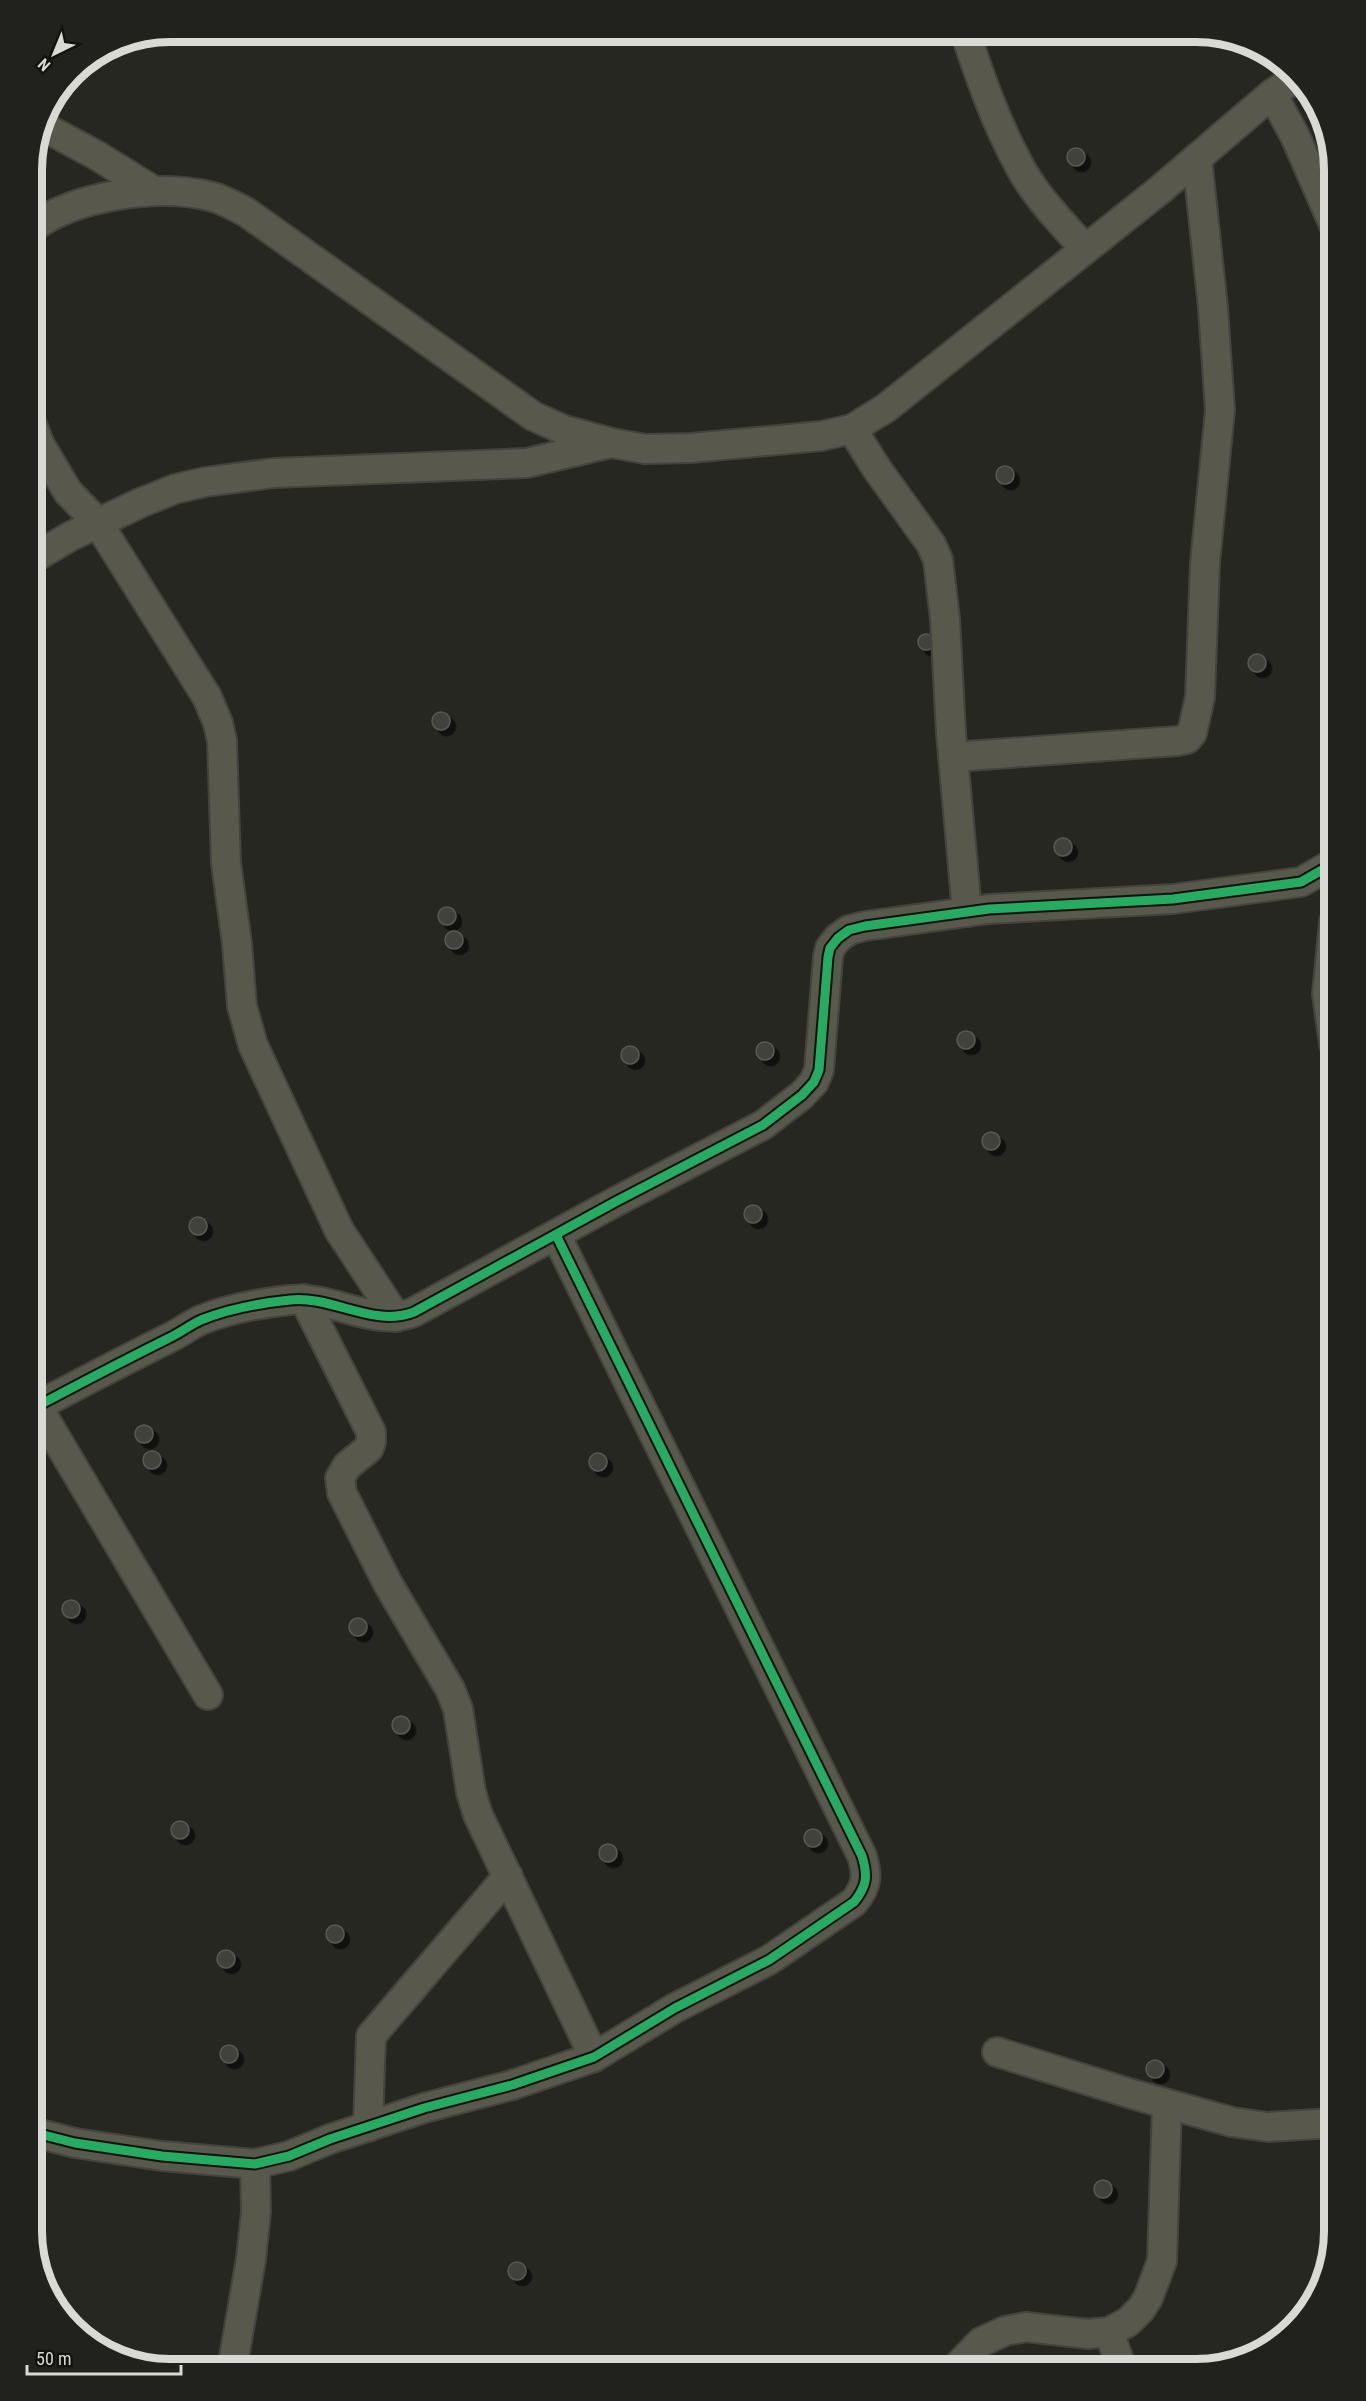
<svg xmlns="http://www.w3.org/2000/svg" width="1366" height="2401" font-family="'Roboto Condensed',sans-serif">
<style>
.building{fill:#42423e;stroke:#585854;stroke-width:1.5;filter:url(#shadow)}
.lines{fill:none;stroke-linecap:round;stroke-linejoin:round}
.minor-casing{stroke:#43433f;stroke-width:32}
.minor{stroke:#58584c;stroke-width:28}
.cycleway-casing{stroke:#11110d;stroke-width:13}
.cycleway{stroke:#26ab63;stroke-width:9}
.rim{fill:none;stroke:#dadad4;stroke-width:8}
</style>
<defs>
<filter id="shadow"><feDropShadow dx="5.5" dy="5.5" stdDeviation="0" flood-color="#0009"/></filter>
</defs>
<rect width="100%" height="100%" fill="#272722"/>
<!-- building -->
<g class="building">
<circle cx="1076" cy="157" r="9"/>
<circle cx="1005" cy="475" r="9"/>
<circle cx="926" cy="642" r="8"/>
<circle cx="1257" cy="663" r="9"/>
<circle cx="441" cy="721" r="9"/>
<circle cx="1063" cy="847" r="9"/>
<circle cx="447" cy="916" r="9"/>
<circle cx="454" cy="940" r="9"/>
<circle cx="966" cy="1040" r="9"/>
<circle cx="765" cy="1051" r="9"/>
<circle cx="630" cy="1055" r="9"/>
<circle cx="991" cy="1141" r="9"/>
<circle cx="753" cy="1214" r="9"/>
<circle cx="198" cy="1226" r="9"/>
<circle cx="144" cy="1434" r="9"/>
<circle cx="152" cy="1460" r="9"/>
<circle cx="598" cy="1462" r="9"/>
<circle cx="71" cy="1609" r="9"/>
<circle cx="358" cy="1627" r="9"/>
<circle cx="401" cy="1725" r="9"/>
<circle cx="180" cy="1830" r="9"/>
<circle cx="813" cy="1838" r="9"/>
<circle cx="608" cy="1853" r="9"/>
<circle cx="335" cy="1934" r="9"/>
<circle cx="226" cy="1959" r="9"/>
<circle cx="229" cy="2054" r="9"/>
<circle cx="1155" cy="2069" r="9"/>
<circle cx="1103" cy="2189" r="9"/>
<circle cx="517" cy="2271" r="9"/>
<polygon points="1304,2307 1310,2309 1297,2320 1297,2311"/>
</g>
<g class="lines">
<defs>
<g id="minor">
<path d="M965,32C980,77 996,123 1019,165C1034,195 1063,224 1085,249"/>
<polyline points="1272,94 1295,136 1334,225"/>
<polyline points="40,125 96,155 154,191"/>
<path d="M32,228C75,195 160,183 213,197C224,200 236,207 246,212L533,416L564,430L612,443L645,449L691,448L821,436L852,429L886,408L1161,189L1272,94L1294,79"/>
<polyline points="32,425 40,445 68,492 98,523 207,697 218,723 222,741 226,863 237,944 242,1006 253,1045 339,1230 396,1317"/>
<polyline points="852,429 877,469 931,544 938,560 945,619 951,733 967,912"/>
<polyline points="32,559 71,536 140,503 175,489 205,482 273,473 527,463 607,444"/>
<polyline points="953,757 1177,741 1187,739 1192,733 1200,697 1205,563 1220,410 1213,308 1197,158"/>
<polyline points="1334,1044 1327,994 1334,922"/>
<polyline points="304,1299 371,1432 371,1442 369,1448 347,1466 340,1478 342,1493 388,1584 450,1689 458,1709 471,1792 478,1815 594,2057"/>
<polyline points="37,1406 208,1695"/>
<path d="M32,1409C77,1385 123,1361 169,1338C180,1333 190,1325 201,1320C228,1309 261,1303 290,1300C331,1295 374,1328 414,1312L615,1202L763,1125L802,1095L814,1082L819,1070L828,957L830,948L838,938L849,930L865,926L989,909L1173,899L1301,882L1334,863"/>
<polyline points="997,2052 1132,2094 1232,2122 1268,2127 1334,2123"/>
<polyline points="368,2127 371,2036 508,1876"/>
<path d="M32,2132L75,2143L162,2156L255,2164L289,2156L330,2139L424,2108L512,2085L594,2057L675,2008L769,1960L854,1902C867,1886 868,1876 862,1856L556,1235"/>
<polyline points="1109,2332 1122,2369"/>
<polyline points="232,2369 251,2259 256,2212 255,2164"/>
<polyline points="955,2369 981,2342 1005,2331 1026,2327 1088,2334 1109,2332 1128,2322 1141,2309 1148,2298 1162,2261 1167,2104"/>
</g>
</defs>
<!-- minor casing -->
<use href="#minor" class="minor-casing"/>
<!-- minor -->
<use href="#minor" class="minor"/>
<defs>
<g id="cycleway">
<path d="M32,1409C77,1385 123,1361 169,1338C180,1333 190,1325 201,1320C228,1309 261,1303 290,1300C331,1295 374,1328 414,1312L615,1202L763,1125L802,1095L814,1082L819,1070L828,957L830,948L838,938L849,930L865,926L989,909L1173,899L1301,882L1334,863"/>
<path d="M32,2132L75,2143L162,2156L255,2164L289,2156L330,2139L424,2108L512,2085L594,2057L675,2008L769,1960L854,1902C867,1886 868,1876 862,1856L556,1235"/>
</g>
</defs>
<!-- cycleway casing -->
<use href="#cycleway" class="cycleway-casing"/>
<!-- cycleway -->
<use href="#cycleway" class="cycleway"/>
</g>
<!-- crop -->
<path d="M0 0H1366V2401H0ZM170 42H1196A128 128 0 0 1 1324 170V2231A128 128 0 0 1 1196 2359H170A128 128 0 0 1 42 2231V170A128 128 0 0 1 170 42Z" fill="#21211d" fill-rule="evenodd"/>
<path class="rim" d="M170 42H1196A128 128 0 0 1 1324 170V2231A128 128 0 0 1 1196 2359H170A128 128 0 0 1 42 2231V170A128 128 0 0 1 170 42Z"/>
<!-- north arrow -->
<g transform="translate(54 54) rotate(223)" stroke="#11110d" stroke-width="4.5" paint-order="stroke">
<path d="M0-4.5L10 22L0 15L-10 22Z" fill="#dadad4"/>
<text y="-9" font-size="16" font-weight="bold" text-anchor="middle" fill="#dadad4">N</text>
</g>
<!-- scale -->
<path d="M27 2365v9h154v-9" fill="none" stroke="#dadad4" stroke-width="3"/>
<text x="36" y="2365" font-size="18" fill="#dadad4" stroke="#11110d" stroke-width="4.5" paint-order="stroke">50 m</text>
</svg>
